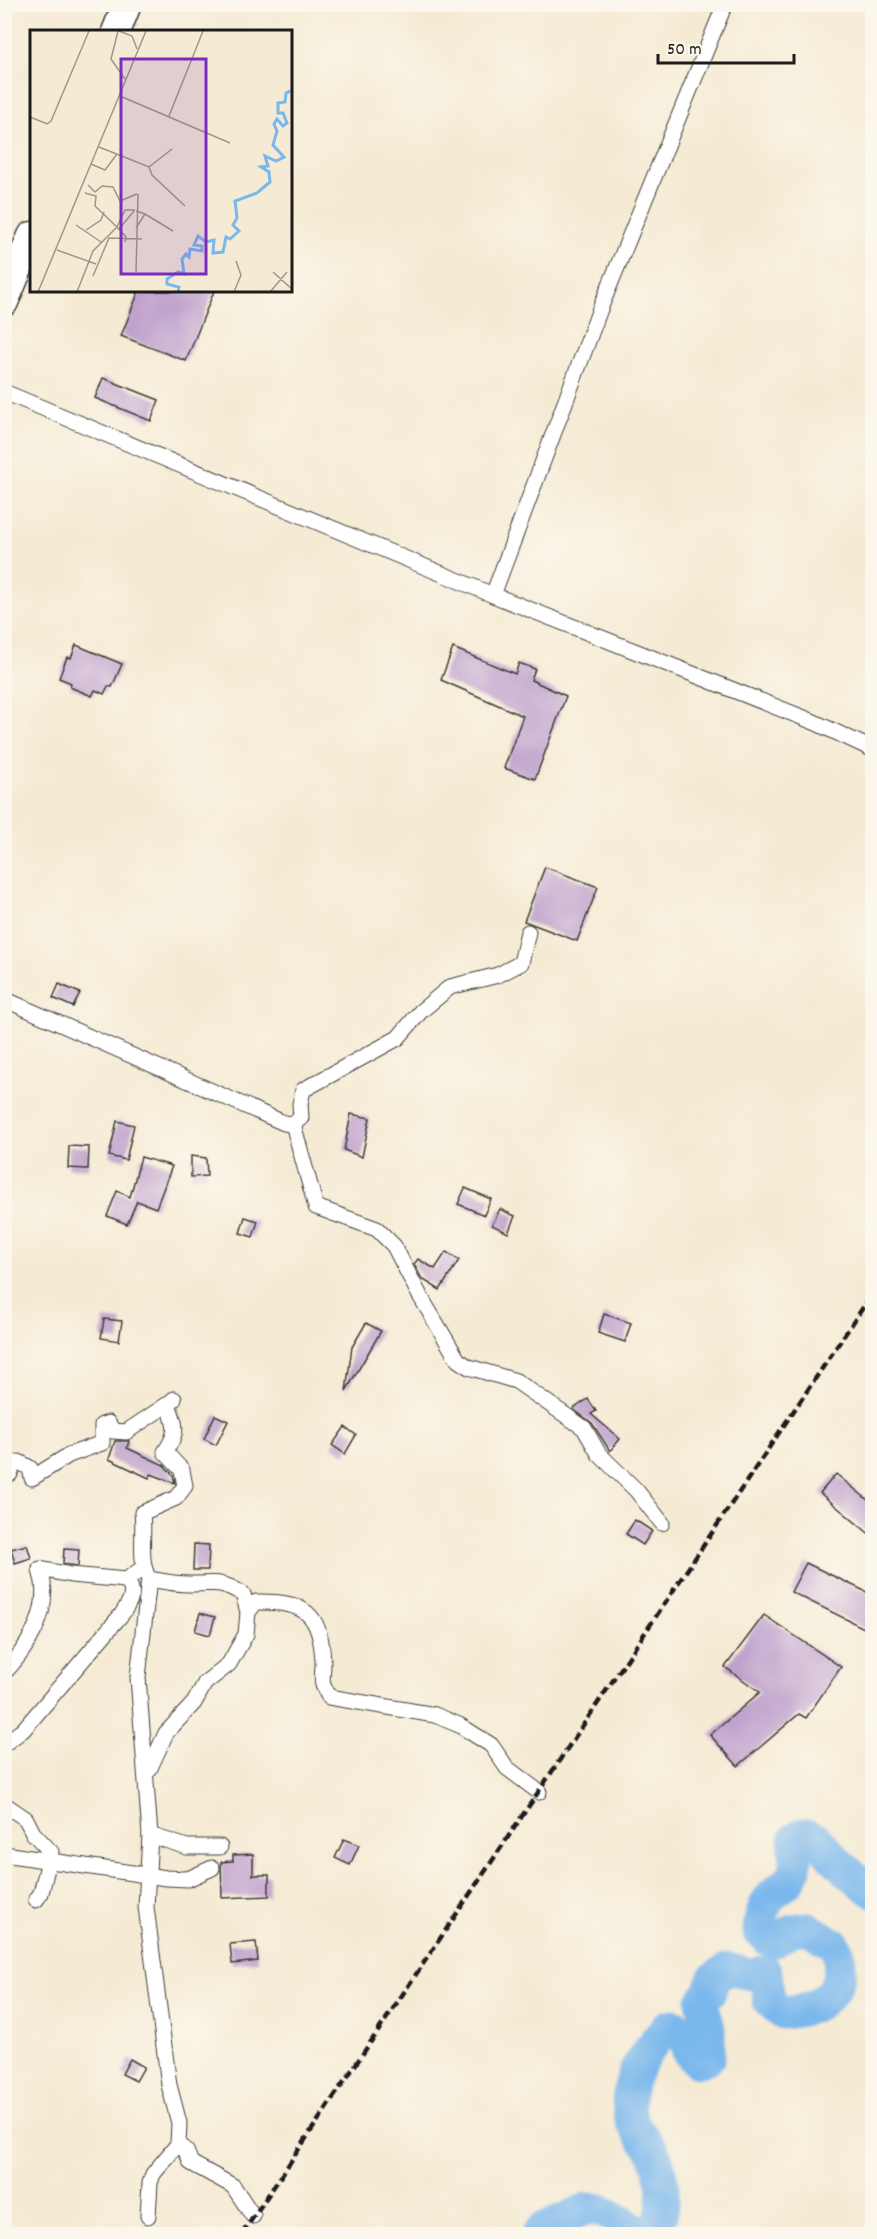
<svg xmlns="http://www.w3.org/2000/svg" width="877" height="2239" font-family="Dekko,sans-serif">
<style>
.lines{fill:none;stroke-linecap:round;stroke-linejoin:round}
.river{stroke:#7ab7ec;stroke-width:33}
.building{fill:#c0a2cd}
.street-casing{stroke:#3d3b37;stroke-width:17}
.highway-casing{stroke:#3d3b37;stroke-width:31}
.street{stroke:#fff;stroke-width:15}
.highway{stroke:#fff;stroke-width:28}
.rail{stroke:#1c1c1c;stroke-width:4.5;stroke-dasharray:9 4.5;stroke-linecap:butt}
.inset-river{fill:none;stroke:#7ab7ec;stroke-width:3}
.inset-road{fill:none;stroke:#9e988a;stroke-width:1.5}
.view{fill:#7b2cbf;fill-opacity:0.15;stroke:#7b2cbf;stroke-width:3}
.inset-edge{fill:none;stroke:#1c1c1c;stroke-width:3}
</style>
<rect width="100%" height="100%" fill="#fbf7ec"/>
<filter id="ink" filterUnits="userSpaceOnUse"><feTurbulence type="fractalNoise" baseFrequency=".0167" numOctaves="2"/><feDisplacementMap in="SourceGraphic" scale="12" xChannelSelector="R" yChannelSelector="G"/><feConvolveMatrix kernelMatrix="1 2 1 2 8 2 1 2 1" color-interpolation-filters="sRGB"/></filter>
<filter id="wash" filterUnits="userSpaceOnUse"><feTurbulence type="fractalNoise" baseFrequency=".008" numOctaves="4" result="noise"/><feDisplacementMap in="SourceGraphic" scale="24" xChannelSelector="R" yChannelSelector="G"/><feGaussianBlur stdDeviation="1.35" result="paint"/><feColorMatrix in="noise" values="0 0 0 0 0 0 0 0 0 0 0 0 0 0 0 0 0 1.4 0 .05"/><feComposite in="paint" operator="in"/></filter>
<g filter="url(#wash)">
<rect width="100%" height="100%" fill="#f5ead3"/>
<g class="lines">
<!-- river -->
<g class="river">
<polyline points="538,2234 542,2229 587,2209 601,2210 644,2234"/>
<path d="M647,2234C671,2223 664,2174 654,2154C648,2142 633,2129 630,2115C622,2081 647,2049 668,2026L674,2025L683,2030L688,2052L697,2062L709,2057V2029L702,2001L710,1992L713,1979L728,1969L750,1974L766,1972L769,2001L782,2013C811,2011 838,2000 840,1968C840,1960 839,1951 835,1945L808,1928L792,1930L775,1941L767,1939L759,1931C760,1917 764,1902 775,1892C783,1885 790,1883 794,1872C798,1860 794,1850 795,1839L800,1835C819,1834 825,1850 837,1861C847,1871 860,1882 872,1891"/>
</g>
</g>
<g id="blocks">
<!-- building -->
<g class="building">
<polygon points="139,291 214,291 186,361 121,336"/>
<polygon points="103,378 159,400 151,421 95,398"/>
<polygon points="76,645 122,664 112,687 108,686 104,694 95,690 92,696 70,687 71,683 59,678 67,657 71,658"/>
<polygon points="453,648 515,674 519,663 535,669 531,680 566,696 535,779 504,768 523,716 441,680"/>
<polygon points="545,867 598,887 577,941 524,921"/>
<polygon points="59,984 80,993 73,1007 53,998"/>
<polygon points="351,1114 370,1118 362,1157 344,1150"/>
<polygon points="117,1121 134,1125 126,1160 109,1156"/>
<polygon points="69,1146 89,1147 88,1169 68,1168"/>
<polygon points="191,1156 206,1158 207,1176 191,1177"/>
<polygon points="141,1157 172,1166 156,1208 137,1201 127,1224 107,1216 117,1191 130,1197"/>
<polygon points="465,1188 491,1199 484,1215 458,1204"/>
<polygon points="500,1209 515,1216 508,1233 492,1225"/>
<polygon points="245,1217 258,1221 253,1237 240,1233"/>
<polygon points="446,1252 459,1260 440,1290 422,1279 414,1264 418,1259 435,1269"/>
<polygon points="604,1314 631,1323 625,1342 598,1333"/>
<polygon points="104,1319 122,1321 119,1341 101,1338"/>
<polygon points="366,1323 381,1331 346,1391 352,1347"/>
<polygon points="588,1399 596,1411 591,1414 620,1439 610,1451 592,1423 573,1409"/>
<polygon points="215,1415 228,1421 216,1445 204,1439"/>
<polygon points="345,1427 356,1435 345,1454 332,1445"/>
<polygon points="115,1441 129,1441 127,1448 164,1465 173,1475 175,1483 151,1474 149,1478 109,1459"/>
<polygon points="836,1474 873,1504 873,1537 820,1493"/>
<polygon points="635,1520 652,1531 643,1545 626,1534"/>
<polygon points="194,1544 209,1545 208,1570 193,1570"/>
<polygon points="27,1545 31,1558 15,1563 11,1549"/>
<polygon points="64,1549 79,1550 78,1566 63,1564"/>
<polygon points="806,1563 873,1595 873,1621 868,1630 791,1592"/>
<polygon points="200,1613 215,1617 210,1635 195,1631"/>
<polygon points="764,1615 841,1667 806,1718 799,1714 738,1766 710,1735 760,1692 725,1667"/>
<polygon points="344,1839 359,1845 350,1865 335,1858"/>
<polygon points="253,1854 253,1875 269,1875 269,1896 222,1898 221,1862 233,1861 233,1855"/>
<polygon points="256,1942 258,1961 232,1964 230,1944"/>
<polygon points="130,2059 144,2067 136,2081 122,2074"/>
</g>
</g>
</g>
<g filter="url(#ink)">
<use href="#blocks" fill-opacity="0" stroke="#3d3b37" stroke-width="1.5"/>
<g class="lines">
<defs>
<g id="street">
<polyline points="4,392 493,595 814,722 872,749"/>
<polyline points="493,595 600,309 725,4"/>
<polyline points="4,999 284,1123 293,1124 301,1118 300,1104 303,1090 398,1038 421,1011 450,987 498,975 521,963 528,932"/>
<polyline points="293,1124 316,1207 377,1229 394,1246 420,1296 458,1360 469,1367 516,1381 584,1428 599,1454 636,1490 662,1523"/>
<polyline points="4,1466 10,1474 13,1465 19,1462 30,1468 32,1478 69,1455 102,1443 102,1425 108,1423 113,1431 126,1432 168,1404"/>
<path d="M149,1579C162,1581 175,1584 188,1584C215,1585 216,1578 243,1594L248,1612L246,1634L229,1664L205,1683L194,1703L166,1733L149,1770"/>
<path d="M248,1612L256,1602C305,1601 321,1613 323,1662C323,1679 319,1681 329,1697L435,1715L459,1725L491,1745L507,1768L539,1792"/>
<path d="M4,1673C26,1650 48,1616 43,1583C43,1578 40,1574 40,1569L71,1575L126,1580L143,1568"/>
<path d="M4,1744L23,1730L122,1614C130,1601 137,1593 126,1580"/>
<polyline points="4,1804 26,1819 33,1833 51,1852 41,1893 36,1900"/>
<polyline points="150,1835 187,1847 220,1847"/>
<polyline points="4,1854 166,1878 188,1879 212,1868"/>
<polyline points="178,2144 186,2151 191,2163 233,2186 253,2216"/>
<path d="M148,2216L150,2183L153,2174L178,2144L179,2123L169,2085L146,1907L150,1835L138,1677L149,1579C138,1560 145,1535 142,1513L176,1498L185,1486L182,1470L165,1452C179,1431 176,1426 168,1404L174,1399"/>
</g>
<g id="highway">
<polyline points="116,32 127,4"/>
<polyline points="4,302 32,236"/>
</g>
</defs>
<!-- street casing -->
<use href="#street" class="street-casing"/>
<!-- highway casing -->
<use href="#highway" class="highway-casing"/>
<!-- street -->
<use href="#street" class="street"/>
<!-- highway -->
<use href="#highway" class="highway"/>
<!-- rail -->
<polyline class="rail" points="242,2234 872,1294"/>
</g>
</g>
<!-- overview -->
<g transform="translate(30 30)">
<rect width="262" height="262" fill="#f5ead3"/>
<path class="inset-river" d="M148,262L149,257L137,254V249L148,242L154,244L152,229L156,224L159,227L160,219L172,221V216L164,215L168,206L176,212L184,210L183,223L193,222L196,207L200,209L209,201L203,195L207,188L205,171L227,163L240,152L239,142L231,137L238,136L235,126L246,131L254,127L243,115L247,101L244,94L247,89L253,96L257,93L253,83H248V73L255,72L256,63L263,60"/>
<path class="inset-road" d="M88,1L81,29L95,49M89,1L102,6L107,19M90,66L200,113M139,86L173,1M0,87L17,94L21,91L59,1M69,117L119,137L142,119M61,134L75,140L87,124M119,137L122,145L155,176M58,155L65,162L72,156L83,157L90,171L107,164M106,181L115,184L106,198M115,184L143,201M46,195L71,212M89,199L104,181M56,200L71,190L74,182M95,212L96,207L87,197L95,180H105M27,220L66,234M106,242L108,164M243,242L263,260M63,246L79,208L112,209M8,262L116,1M47,262L63,221L87,197L65,176L66,166L55,163M204,262L211,245L206,231M240,262L257,242"/>
<path class="view" d="M91,29H176V244H91Z"/>
<rect width="262" height="262" class="inset-edge"/>
</g>
<!-- margin -->
<rect width="877" height="2239" fill="none" stroke="#fbf7ec" stroke-width="24"/>
<!-- scale -->
<path d="M658 54v9h136v-9" fill="none" stroke="#1c1c1c" stroke-width="3"/>
<text x="667" y="54" font-size="18" fill="#1c1c1c" stroke="#fbf7ec" stroke-width="4.5" paint-order="stroke">50 m</text>
</svg>
